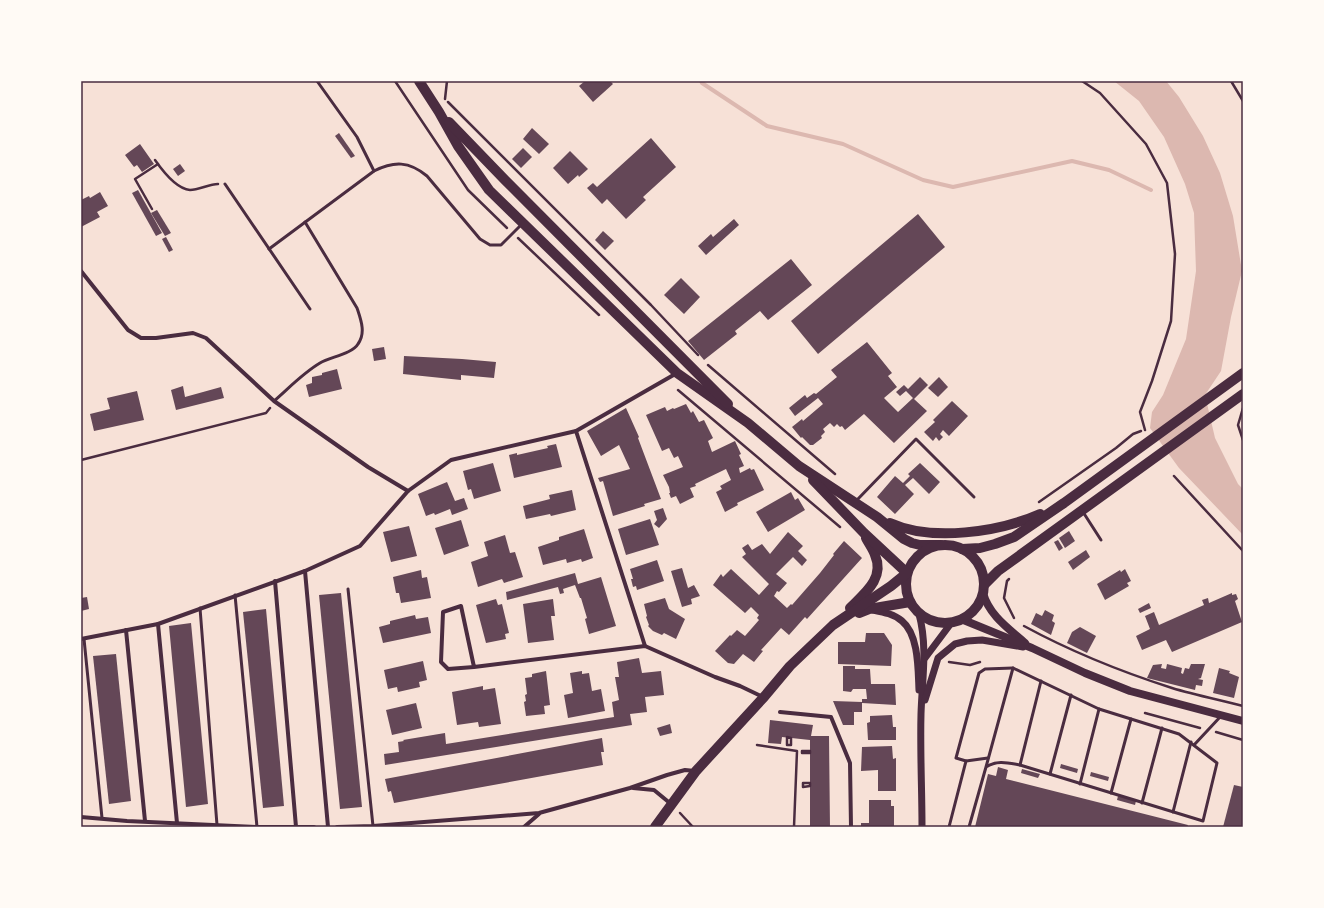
<svg xmlns="http://www.w3.org/2000/svg" width="1324" height="908" font-family="Spectral,serif">
<style>
.water{fill:#dcb8b0}
.lines{fill:none;stroke-linecap:round;stroke-linejoin:round}
.stream{stroke:#dcb8b0;stroke-width:4}
.building{fill:#644757}
.path{stroke:#4a2c40;stroke-width:2.5}
.service{stroke:#4a2c40;stroke-width:3}
.minor{stroke:#4a2c40;stroke-width:4}
.tertiary{stroke:#4a2c40;stroke-width:7}
.secondary{stroke:#4a2c40;stroke-width:8}
.primary{stroke:#4a2c40;stroke-width:10}
.neatline{fill:none;stroke:#4a2c40;stroke-width:1.5}
</style>
<rect width="100%" height="100%" fill="#f7e1d7"/>
<!-- water -->
<polygon class="water" points="1114,81 1166,81 1179,97 1203,136 1220,173 1233,216 1242,271 1231,317 1221,371 1205,395 1215,438 1238,484 1243,489 1243,535 1179,468 1150,428 1152,412 1163,395 1186,339 1196,271 1194,213 1185,184 1164,137 1139,101"/>
<g class="lines">
<!-- stream -->
<polyline class="stream" points="701,81 702,83 767,126 843,144 923,180 953,187 1072,161 1109,170 1151,190"/>
</g>
<!-- building -->
<g class="building">
<polygon points="585,81 610,81 613,84 593,102 579,86"/>
<polygon points="532,128 549,144 539,154 523,139"/>
<polygon points="339,133 355,156 351,158 335,136"/>
<polygon points="651,138 676,167 643,197 646,200 626,219 607,199 602,204 587,188 593,183 597,187"/>
<polygon points="140,144 154,164 142,172 137,165 134,167 125,155"/>
<polygon points="523,148 532,157 521,168 512,159"/>
<polygon points="570,151 588,169 579,177 578,175 568,184 553,168"/>
<polygon points="180,164 185,171 178,176 173,169"/>
<polygon points="138,190 162,233 156,236 132,193"/>
<polygon points="100,192 108,206 97,212 100,217 81,227 81,200 89,196 90,198"/>
<polygon points="157,210 171,233 165,236 151,213"/>
<polygon points="918,214 945,247 818,354 791,321"/>
<polygon points="734,219 739,225 706,255 698,246 711,234 713,237"/>
<polygon points="603,231 614,241 605,250 595,240"/>
<polygon points="166,237 173,250 169,252 162,239"/>
<polygon points="791,259 812,285 768,320 760,311 735,331 737,334 704,360 688,341"/>
<polygon points="681,278 700,297 684,314 664,295"/>
<polygon points="867,342 892,373 888,376 897,387 884,398 898,412 913,398 906,391 900,396 896,392 904,385 908,389 920,377 928,385 914,399 927,411 894,443 864,414 845,430 842,426 840,427 837,424 834,427 830,423 823,429 825,432 821,436 822,438 813,445 810,445 802,437 801,438 792,427 802,419 803,421 823,404 818,398 795,416 789,408 805,395 807,398 814,393 816,394 837,377 831,370"/>
<polygon points="384,347 386,359 374,361 372,349"/>
<polygon points="404,356 462,359 496,362 494,378 461,375 461,380 403,374"/>
<polygon points="337,369 342,389 309,397 306,385 312,383 312,377 322,375 322,373"/>
<polygon points="939,377 948,387 938,397 928,388"/>
<polygon points="183,386 185,397 221,387 224,398 176,410 171,390"/>
<polygon points="137,391 144,420 94,431 90,414 110,409 107,398"/>
<polygon points="952,401 968,416 949,436 943,430 940,434 943,437 939,441 936,437 933,441 924,432 935,422 933,420"/>
<polygon points="686,404 691,413 693,411 699,422 704,420 713,438 708,441 712,452 735,441 741,454 739,455 744,466 739,468 740,473 750,468 751,470 754,469 764,490 737,503 738,505 725,512 716,492 722,489 720,486 731,480 726,469 695,484 696,486 690,488 694,497 680,504 676,496 671,498 669,493 670,493 669,487 663,475 683,467 678,456 674,458 669,448 662,451 646,415 665,407 667,411 673,408 674,409"/>
<polygon points="626,408 639,437 638,438 661,499 644,504 645,506 613,516 603,481 600,482 598,478 630,469 619,445 601,456 587,431"/>
<polygon points="556,444 562,467 514,478 509,455 517,453 517,455 548,448 547,446"/>
<polygon points="493,463 501,491 474,499 471,489 468,490 463,471"/>
<polygon points="920,463 940,482 929,494 913,478 905,485 914,494 895,514 877,497 895,476 903,483 910,476 908,474"/>
<polygon points="447,482 455,501 464,498 468,509 452,515 450,509 435,515 434,513 426,516 418,494"/>
<polygon points="572,490 576,510 551,516 550,514 526,519 523,506 550,499 549,495"/>
<polygon points="791,492 795,500 798,498 805,510 768,532 756,512"/>
<polygon points="663,508 667,519 659,528 654,524 657,520 654,511"/>
<polygon points="650,519 659,545 626,555 618,529"/>
<polygon points="461,520 469,546 444,555 435,528"/>
<polygon points="409,526 417,556 391,562 383,532"/>
<polygon points="584,529 593,558 582,562 581,559 567,563 566,559 543,565 538,547 559,540 559,537"/>
<polygon points="1069,531 1075,541 1065,548 1059,538"/>
<polygon points="788,532 803,546 798,551 807,560 802,566 793,557 776,574 787,583 779,592 777,591 774,596 787,608 791,604 792,605 820,573 834,555 833,554 844,541 862,558 807,619 805,617 789,635 781,628 761,650 763,651 754,662 743,654 734,664 728,663 715,651 730,635 731,636 737,630 745,636 759,620 757,618 759,615 751,607 745,613 713,585 721,574 723,577 731,569 759,595 769,584 742,557 746,554 742,548 748,544 752,550 762,544 770,554"/>
<polygon points="505,535 510,553 515,552 523,577 504,583 502,579 478,587 471,562 488,556 484,542"/>
<polygon points="1058,540 1063,548 1059,551 1054,542"/>
<polygon points="1086,550 1090,557 1073,570 1068,562"/>
<polygon points="657,560 664,581 637,590 636,586 633,587 631,579 633,579 630,569"/>
<polygon points="682,568 688,588 694,585 700,596 691,599 692,604 682,607 671,571"/>
<polygon points="1125,569 1131,581 1127,583 1129,586 1105,600 1097,584 1120,570 1121,572"/>
<polygon points="421,570 422,578 427,577 431,598 401,603 399,593 396,593 393,577"/>
<polygon points="575,573 578,584 601,577 616,626 589,634 585,619 587,618 581,598 580,598 575,585 563,589 564,593 560,594 558,587 507,600 506,592"/>
<polygon points="341,593 362,807 340,809 319,595"/>
<polygon points="1232,593 1232,595 1236,594 1238,599 1235,601 1242,622 1172,652 1166,640 1142,650 1136,636 1150,629 1145,616 1154,612 1159,625 1204,605 1202,600 1208,598 1209,603"/>
<polygon points="87,597 89,609 81,611 81,598"/>
<polygon points="665,598 669,609 685,619 676,639 664,633 662,635 653,631 648,626 649,625 646,617 647,616 644,604"/>
<polygon points="496,599 498,605 502,604 509,633 505,634 506,639 486,643 476,605"/>
<polygon points="553,599 555,616 551,616 554,640 528,643 523,604"/>
<polygon points="1149,603 1151,608 1140,613 1138,609"/>
<polygon points="266,609 284,806 263,808 243,612"/>
<polygon points="1045,610 1054,615 1052,621 1055,623 1051,635 1031,624 1036,613 1042,616"/>
<polygon points="415,615 416,619 428,617 431,633 383,643 379,627 390,624 390,621"/>
<polygon points="191,623 208,804 186,807 169,626"/>
<polygon points="1080,627 1096,636 1087,653 1067,643 1072,632"/>
<polygon points="866,633 884,633 892,645 891,666 838,664 838,642 865,642"/>
<polygon points="116,654 131,801 109,804 93,656"/>
<polygon points="639,658 642,673 661,671 664,695 645,697 647,712 630,714 632,725 385,765 384,754 399,752 398,742 404,741 403,740 445,733 446,744 614,717 612,702 619,700 615,677 619,677 617,662"/>
<polygon points="423,661 427,680 419,682 420,687 398,692 397,687 388,689 384,670"/>
<polygon points="1162,664 1161,668 1166,669 1167,664 1182,668 1181,673 1183,674 1185,668 1189,669 1191,664 1205,664 1201,678 1198,679 1203,680 1202,686 1196,685 1195,690 1147,678 1153,665"/>
<polygon points="843,666 855,666 855,669 870,669 871,684 895,684 896,705 862,703 862,712 854,712 854,725 843,725 833,701 862,702 862,699 867,699 866,689 853,689 851,692 843,691"/>
<polygon points="1219,668 1230,671 1229,673 1239,677 1234,698 1213,693"/>
<polygon points="546,671 550,705 544,706 545,714 526,716 524,702 526,701 525,695 527,694 525,678 532,677 532,674"/>
<polygon points="582,671 582,674 589,673 592,691 601,689 605,711 568,718 564,695 573,693 570,673"/>
<polygon points="483,686 483,690 495,688 501,724 479,727 478,722 457,725 452,692"/>
<polygon points="416,703 422,728 392,735 386,710"/>
<polygon points="892,715 893,727 896,727 896,740 868,740 867,723 870,722 870,716"/>
<polygon points="770,720 813,725 811,736 829,736 830,827 810,827 810,740 782,737 781,744 768,743"/>
<polygon points="670,724 672,733 660,736 657,728"/>
<polygon points="602,738 604,752 601,752 603,765 394,803 391,791 388,792 385,779"/>
<polygon points="892,746 893,759 896,758 896,791 878,791 878,770 861,771 862,747"/>
<polygon points="1061,764 1078,769 1077,773 1060,768"/>
<polygon points="998,767 1008,770 1006,779 1188,825 1187,827 975,827 988,774 996,776"/>
<polygon points="1022,769 1040,774 1038,778 1021,773"/>
<polygon points="1091,772 1109,777 1108,781 1090,776"/>
<polygon points="1234,785 1243,787 1243,827 1223,827"/>
<polygon points="1118,796 1136,801 1135,805 1117,800"/>
<polygon points="869,800 891,800 891,806 894,806 894,827 861,827 861,823 869,823"/>
</g>
<g class="lines">
<!-- path -->
<g class="path">
<polyline points="395,81 468,190 507,228"/>
<polyline points="1082,81 1100,93 1146,144 1167,183 1175,254 1171,321 1152,381 1140,412 1145,430"/>
<polyline points="1231,81 1243,101"/>
<polyline points="445,99 447,81"/>
<polyline points="448,102 651,305 698,355"/>
<path d="M155,160C162,170 177,189 190,190C199,190 209,184 218,184"/>
<polyline points="152,209 135,179 158,164"/>
<polyline points="518,238 599,315"/>
<polyline points="708,365 835,474"/>
<polyline points="678,390 840,527"/>
<polyline points="1243,408 1238,425 1243,440"/>
<polyline points="81,460 266,413 270,408"/>
<polyline points="1174,476 1243,551"/>
<polyline points="1039,502 1116,448 1133,434 1141,431"/>
<polyline points="1009,579 1007,581 1004,598 1014,618"/>
<path d="M1024,626C1070,651 1122,672 1172,688C1195,695 1220,700 1243,706"/>
<polyline points="949,662 970,665 980,662"/>
<polyline points="1145,713 1200,728"/>
<polyline points="1216,732 1243,740"/>
<polygon points="787,737 791,738 791,745 787,745"/>
<polyline points="757,745 797,751 794,827"/>
<rect x="802" y="751" width="8" height="2"/>
<polygon points="803,783 810,783 810,786 803,787"/>
<polyline points="680,813 693,827"/>
</g>
<!-- service -->
<g class="service">
<polyline points="317,81 357,137 374,171"/>
<polyline points="225,184 310,309"/>
<path d="M269,249L374,171C394,161 409,161 427,176L480,239L490,245H501L522,224"/>
<path d="M274,401C289,388 303,373 320,363C330,357 352,354 358,344C366,333 361,320 357,308L305,222"/>
<polyline points="856,501 916,439 974,497"/>
<polyline points="1083,512 1101,540"/>
<polyline points="348,589 373,826"/>
<polyline points="235,595 257,827"/>
<polyline points="200,608 217,825"/>
<polyline points="84,639 102,818"/>
<polyline points="1194,745 1221,716"/>
<polyline points="966,761 988,758"/>
<polyline points="1020,765 1041,681"/>
<polyline points="1050,774 1071,695"/>
<polyline points="1080,784 1099,709"/>
<polyline points="1111,793 1131,719"/>
<polyline points="1142,803 1162,728"/>
<polyline points="1173,812 1191,742"/>
<polyline points="949,827 966,761 956,758 979,673 985,669 1013,668"/>
<path d="M969,827L986,767C997,760 1008,763 1020,765L1203,821L1217,763L1179,734L1099,709L1013,668L986,767"/>
</g>
<!-- minor -->
<g class="minor">
<polyline points="81,271 128,330 141,338 156,338 193,333 206,338 274,401 368,467 408,491"/>
<polyline points="576,431 645,646"/>
<polyline points="305,571 328,827"/>
<polyline points="275,581 296,827"/>
<polyline points="158,624 177,823"/>
<polyline points="126,630 145,821"/>
<polyline points="81,639 158,624 305,571 360,546 408,491 451,460 576,431 677,373"/>
<polyline points="474,667 461,606 443,612 441,662 448,669 474,667 645,646 715,677 740,686 763,697"/>
<polyline points="780,712 831,717 850,763 851,827"/>
<polyline points="633,788 654,790 671,804"/>
<polyline points="81,817 127,821 257,827 314,827"/>
<polyline points="337,827 373,826 539,813 630,788 667,775 685,770 695,771"/>
<polyline points="524,827 539,814"/>
</g>
<!-- tertiary -->
<g class="tertiary">
<path d="M873,610C883,612 894,614 902,621C919,635 918,670 919,690"/>
<path d="M919,614C928,647 922,680 921,714C920,752 922,789 922,827"/>
<polyline points="925,658 952,622"/>
<polyline points="925,700 938,658 955,644 967,641 982,640 1023,647"/>
</g>
<!-- secondary -->
<g class="secondary">
<path d="M983,593C989,615 1008,628 1025,643"/>
<polyline points="961,619 1032,648 1085,673 1130,691 1243,721"/>
</g>
<!-- primary -->
<g class="primary">
<polyline points="419,81 439,112 458,146 489,190 677,373 748,423 799,466 877,517 904,539 912,543 920,545 941,545"/>
<polyline points="449,122 505,180 728,404"/>
<path d="M890,523C932,542 999,532 1040,514"/>
<circle cx="945" cy="584" r="39"/>
<polyline points="962,549 980,548 995,544 1014,537 1064,503 1243,373"/>
<polyline points="984,585 998,571 1243,394"/>
<path d="M850,608C865,593 885,578 875,555C873,549 869,544 866,538"/>
<polyline points="859,613 869,609 910,602"/>
<polyline points="655,827 696,771 764,697 790,666 833,625 891,586 907,573 864,533 813,480"/>
</g>
</g>
<!-- border -->
<rect width="1324" height="908" fill="none" stroke="#fffaf5" stroke-width="164"/>
<rect x="82" y="82" width="1160" height="744" class="neatline"/>
</svg>
